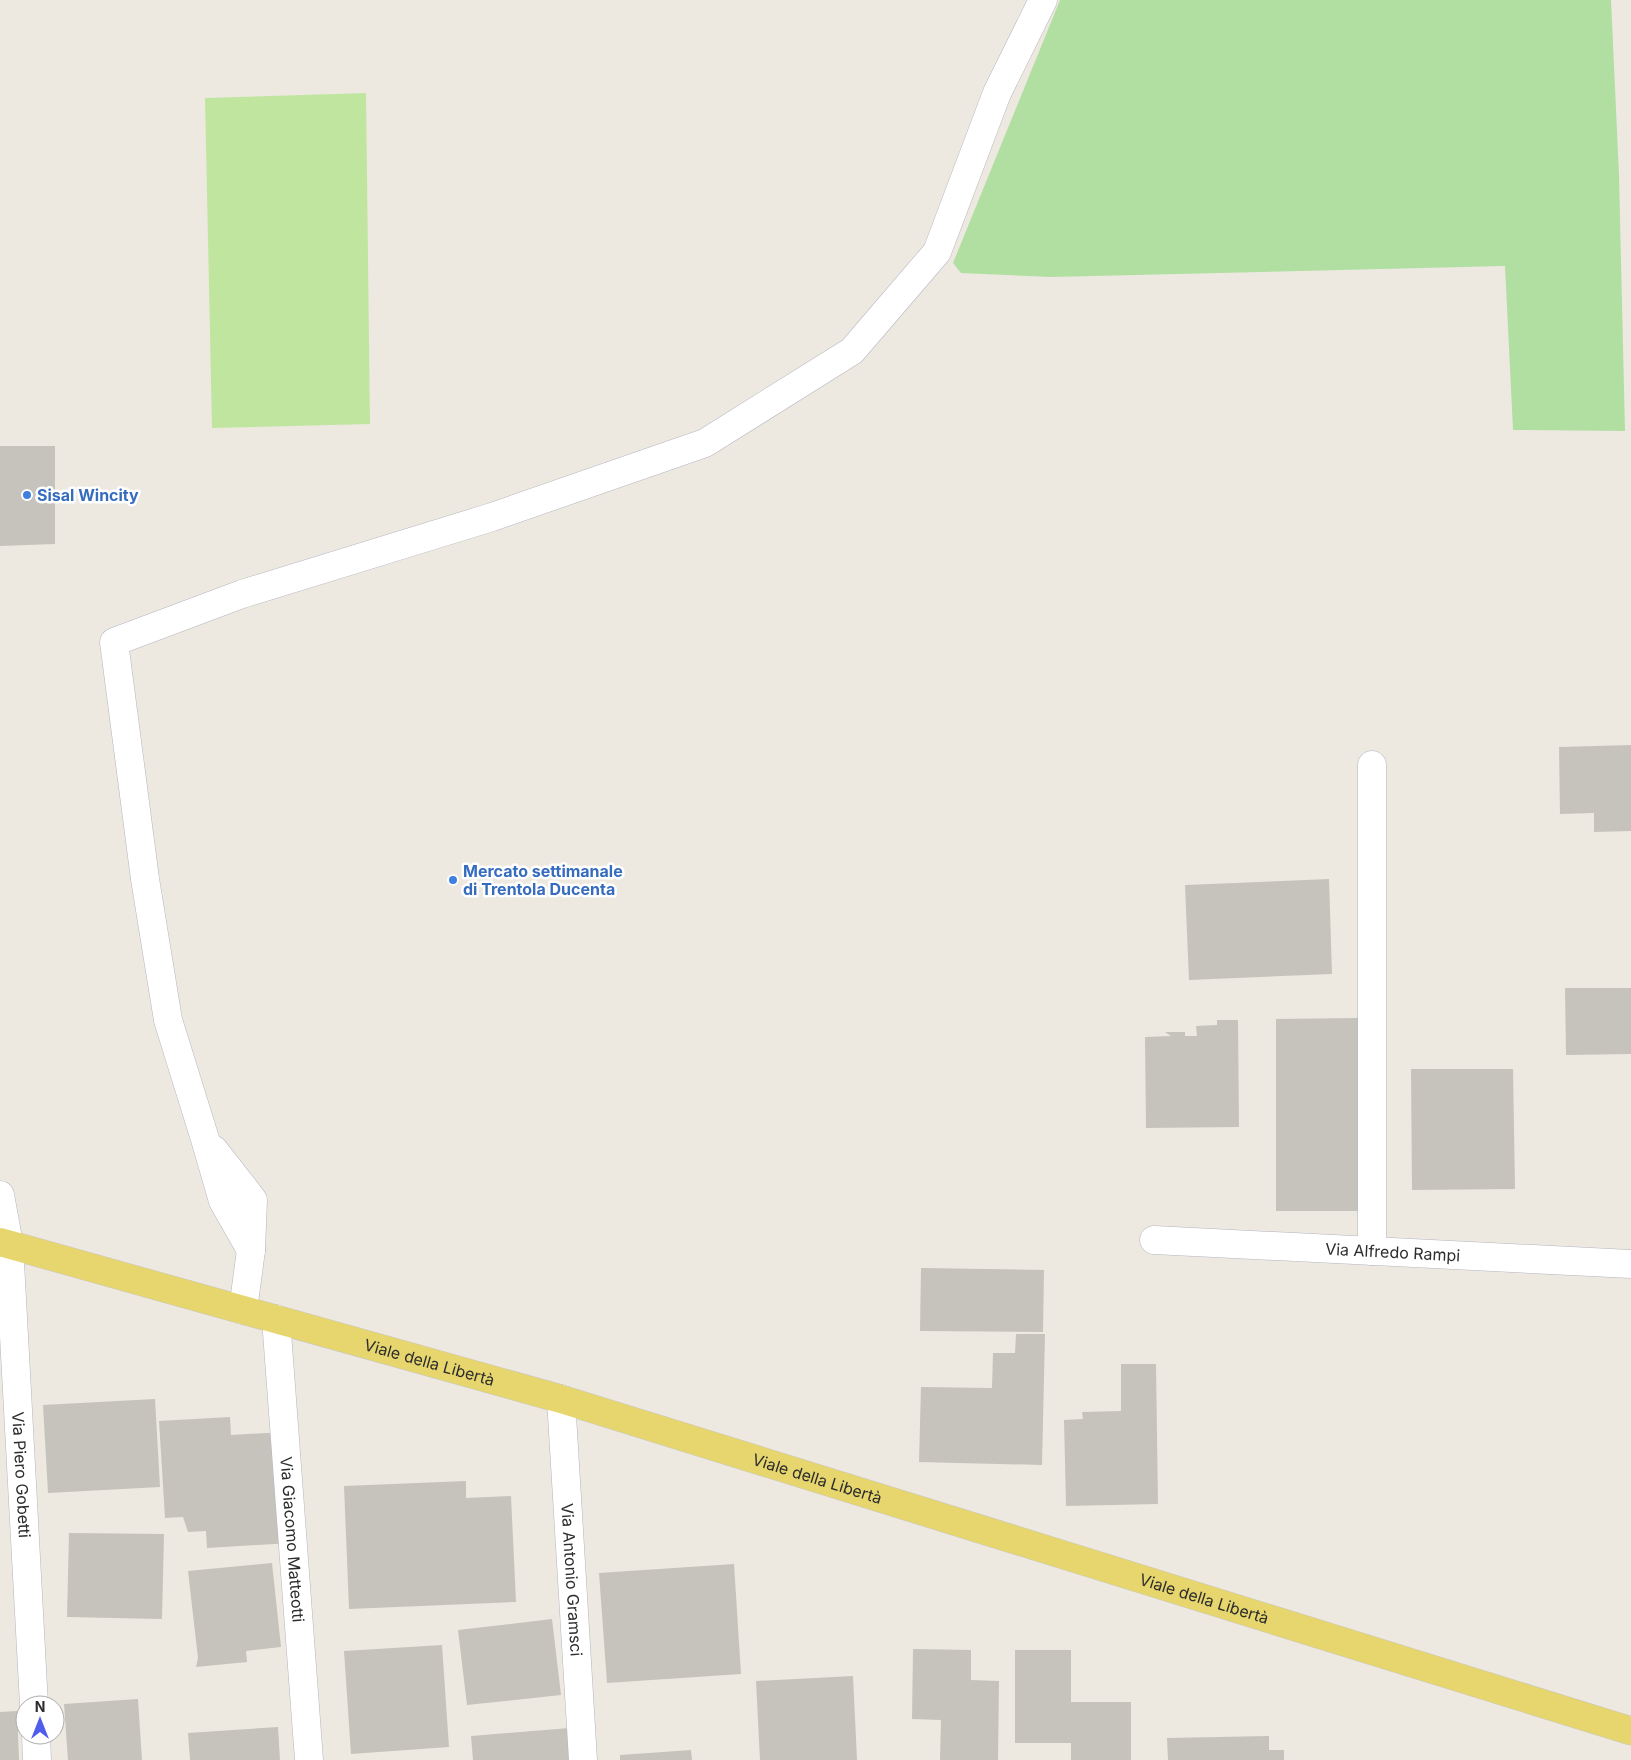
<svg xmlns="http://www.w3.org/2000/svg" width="1631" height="1760" font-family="Inter,sans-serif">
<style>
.green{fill:#b1dfa2}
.pitch{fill:#c0e59f}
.building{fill:#c6c3bc}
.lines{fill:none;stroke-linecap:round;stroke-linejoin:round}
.minor-casing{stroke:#b4b5bf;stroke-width:29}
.major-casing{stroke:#c8c8c8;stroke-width:29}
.minor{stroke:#fff;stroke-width:28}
.major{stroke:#e6d66d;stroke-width:28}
.shop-dot{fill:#3f7fe0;stroke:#fff;stroke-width:2}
.labels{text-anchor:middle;stroke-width:5;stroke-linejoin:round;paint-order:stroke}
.shop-label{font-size:16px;font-weight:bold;fill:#366cbe;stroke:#fff;text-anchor:start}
.street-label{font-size:16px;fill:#2d2d2d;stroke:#fff}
</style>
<rect width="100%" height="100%" fill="#ede9e1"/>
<!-- green -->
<polygon class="green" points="1060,0 1611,0 1619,175 1625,431 1513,430 1505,266 1052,277 961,273 953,263"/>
<!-- pitch -->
<polygon class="pitch" points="366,93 370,424 212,428 205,98"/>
<!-- building -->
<g class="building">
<polygon points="0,446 55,446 55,544 0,546"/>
<polygon points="1631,745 1631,831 1594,832 1594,813 1560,814 1559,747"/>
<polygon points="1329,879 1332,974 1189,980 1185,885"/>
<polygon points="1565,988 1631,988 1631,1054 1566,1055"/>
<polygon points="1358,1018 1359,1211 1276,1211 1276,1019"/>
<polygon points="1217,1020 1238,1020 1239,1127 1146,1128 1145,1037 1171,1036 1165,1032 1185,1032 1185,1036 1197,1036 1196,1026 1217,1025"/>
<polygon points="1411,1069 1513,1069 1515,1189 1412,1190"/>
<polygon points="921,1268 1044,1270 1043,1332 920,1331"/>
<polygon points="1016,1334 1045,1334 1042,1465 919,1462 921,1387 992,1388 993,1353 1015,1353"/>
<polygon points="1121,1364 1156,1364 1158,1504 1066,1506 1064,1420 1083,1419 1082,1412 1121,1411"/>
<polygon points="155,1399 160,1487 48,1493 43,1405"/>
<polygon points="230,1417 231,1435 284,1432 291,1543 207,1548 206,1531 188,1532 183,1517 165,1518 159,1421"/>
<polygon points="466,1481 466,1498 511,1496 516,1602 349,1609 344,1486"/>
<polygon points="69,1533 164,1534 162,1619 67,1617"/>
<polygon points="272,1563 281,1647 246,1651 247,1662 196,1667 198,1658 188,1571"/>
<polygon points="734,1564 741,1674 607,1683 599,1573"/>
<polygon points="552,1619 561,1695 467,1705 458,1630"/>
<polygon points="442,1645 449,1747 351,1754 344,1651"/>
<polygon points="913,1649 971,1650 971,1680 999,1681 998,1760 940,1760 941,1720 912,1719"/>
<polygon points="1015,1650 1071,1650 1071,1702 1131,1702 1131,1760 1071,1760 1071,1743 1015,1743"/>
<polygon points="853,1676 857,1760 760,1760 756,1681"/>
<polygon points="138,1699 142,1760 68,1760 64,1704"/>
<polygon points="17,1711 19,1760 0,1760 0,1712"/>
<polygon points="278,1727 280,1760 190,1760 188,1733"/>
<polygon points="570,1728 572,1760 473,1760 471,1736"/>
<polygon points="1269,1736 1269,1750 1284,1750 1284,1760 1168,1760 1167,1738"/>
<polygon points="691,1750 692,1760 620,1760 620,1755"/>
</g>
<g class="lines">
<defs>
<g id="minor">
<polyline points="1372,765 1372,1251"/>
<polyline points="214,1150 253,1200 251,1250 243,1310"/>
<path id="s1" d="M0,1195L9,1244L34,1705"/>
<path id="s2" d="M1154,1240L1631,1264"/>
<polyline points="251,1250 223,1201 205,1139 168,1020 145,879 114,642 242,594 492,517 705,443 852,351 937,252 997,93 1043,0"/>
<path id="s3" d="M276,1319L309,1760"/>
<path id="s4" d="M561,1399L583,1760"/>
<polyline points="36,1735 37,1760"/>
</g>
<g id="major">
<path id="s5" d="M0,1242L561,1399L1631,1731"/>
</g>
</defs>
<!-- minor casing -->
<use href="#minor" class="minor-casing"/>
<!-- major casing -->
<use href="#major" class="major-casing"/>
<!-- minor -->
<use href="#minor" class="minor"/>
<!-- major -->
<use href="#major" class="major"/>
</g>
<!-- markers -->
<g class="shop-dot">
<circle cx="27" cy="495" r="5"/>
<circle cx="453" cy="880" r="5"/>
</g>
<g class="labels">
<!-- shop labels -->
<g class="shop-label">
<text x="37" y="501">Sisal Wincity</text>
<text x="463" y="877">Mercato settimanale<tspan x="463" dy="18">di Trentola Ducenta</tspan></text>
</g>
<!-- street labels -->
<g class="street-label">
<text dy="6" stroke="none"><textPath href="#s2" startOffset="239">Via Alfredo Rampi</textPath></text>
<text dy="6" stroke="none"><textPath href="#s5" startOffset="446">Viale della Libertà</textPath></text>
<text dy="6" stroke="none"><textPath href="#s1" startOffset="281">Via Piero Gobetti</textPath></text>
<text dy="6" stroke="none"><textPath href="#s5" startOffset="851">Viale della Libertà</textPath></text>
<text dy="6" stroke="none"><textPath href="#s3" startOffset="221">Via Giacomo Matteotti</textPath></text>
<text dy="6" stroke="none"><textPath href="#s4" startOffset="181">Via Antonio Gramsci</textPath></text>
<text dy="6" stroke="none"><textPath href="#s5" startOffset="1256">Viale della Libertà</textPath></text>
</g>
</g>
<!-- north arrow -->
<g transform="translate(40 1720)"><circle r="24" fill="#ffffff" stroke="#ababab"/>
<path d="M0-4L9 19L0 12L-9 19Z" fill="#4f5dec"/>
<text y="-8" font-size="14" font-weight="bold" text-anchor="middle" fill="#2d2d2d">N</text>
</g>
</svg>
